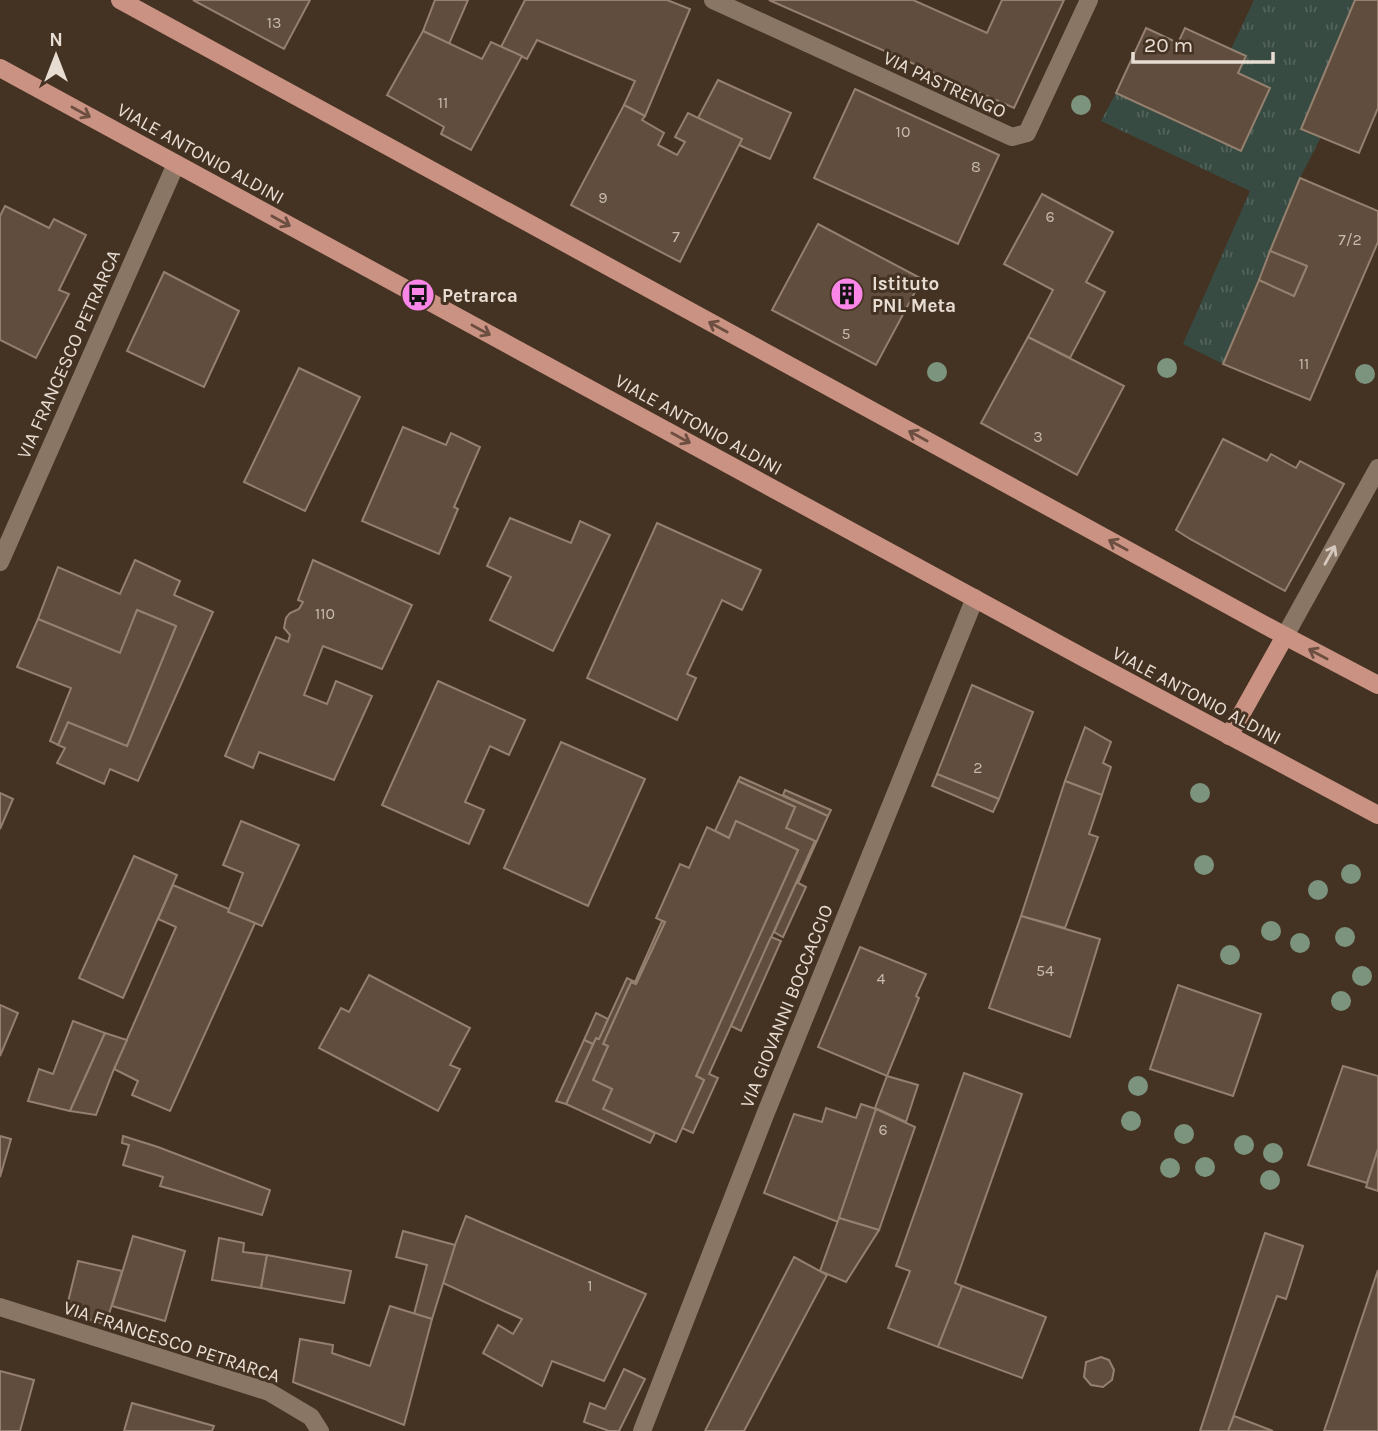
<svg xmlns="http://www.w3.org/2000/svg" width="1378" height="1431" font-family="Karla,sans-serif">
<style>
.grass{fill:url(#grass-tufts)}
.building{fill:#604d3d;stroke:#95806f;stroke-width:2}
.lines{fill:none;stroke-linecap:round;stroke-linejoin:round}
.minor{stroke:#8a7665;stroke-width:18}
.major{stroke:#ca9282;stroke-width:18}
.tree{fill:#7c947e}
.oneway{stroke:#6c4f40}
.oneway2{stroke:#d5c8bd}
.labels{text-anchor:middle;stroke-width:6;stroke-linejoin:round;paint-order:stroke}
.number-label{font-size:16px;fill:#c6b9ae}
.street-label{font-size:19px;fill:#e8ddd3;stroke:#443223}
.poi-label{font-size:19px;font-weight:bold;fill:#e8ddd3;stroke:#443223;text-anchor:start}
</style>
<defs>
<pattern id="grass-tufts" width="24" height="20" patternUnits="userSpaceOnUse" patternTransform="scale(1.75)"><rect width="24" height="20" fill="#374b42"/><path d="M3 7l-1-3M5 7V3M7 7l1-3M15 17l-1-3M17 17v-4M19 17l1-3" fill="none" stroke="#54645c"/></pattern>
</defs>
<rect width="100%" height="100%" fill="#443223"/>
<!-- grass -->
<polygon class="grass" points="1254,0 1355,0 1301,129 1321,137 1300,178 1223,364 1183,344 1250,191 1101,121 1116,93 1269,88 1238,73 1246,56 1231,49"/>
<!-- building -->
<g class="building">
<polygon points="193,0 310,0 284,49"/>
<polygon points="435,0 468,0 449,44 423,31"/>
<polygon points="525,0 667,0 690,9 645,116 624,105 635,81 537,40 527,59 501,47"/>
<polygon points="769,0 913,0 987,33 1002,0 1064,0 1014,108"/>
<polygon points="1355,0 1378,0 1378,108 1359,153 1301,129"/>
<polygon points="1146,28 1178,43 1185,28 1246,56 1238,73 1270,88 1241,151 1116,93"/>
<polygon points="423,31 482,59 491,42 522,56 471,150 441,134 444,127 387,95"/>
<polygon points="718,80 791,113 770,159 739,145 742,139 698,118"/>
<polygon points="855,89 999,155 958,244 814,178"/>
<polygon points="624,105 645,116 642,120 664,133 658,145 677,155 685,142 675,137 688,113 742,139 680,262 571,205"/>
<polygon points="1300,178 1378,211 1378,242 1310,400 1223,364 1259,280 1294,296 1307,266 1270,251"/>
<polygon points="1042,194 1113,232 1086,282 1105,292 1070,358 1028,337 1053,290 1004,264"/>
<polygon points="5,206 49,228 54,219 86,235 59,290 69,294 36,358 0,340 0,216"/>
<polygon points="818,224 922,279 876,365 772,310"/>
<polygon points="1270,251 1307,266 1294,296 1259,280"/>
<polygon points="164,272 239,311 204,387 127,351"/>
<polygon points="1028,337 1124,386 1077,475 981,423"/>
<polygon points="299,368 360,397 305,511 244,482"/>
<polygon points="403,427 446,445 451,433 480,447 454,507 458,509 439,554 362,521"/>
<polygon points="1223,439 1267,461 1271,454 1296,468 1300,461 1344,484 1285,591 1190,539 1176,530"/>
<polygon points="510,518 571,543 580,521 610,535 553,651 490,620 511,577 487,566"/>
<polygon points="657,523 761,570 742,610 722,600 687,674 696,678 677,720 587,678"/>
<polygon points="135,560 180,581 174,595 213,612 138,781 110,769 104,784 57,763 65,748 58,745 68,722 127,746 176,626 137,610 120,653 38,619 58,567 120,594"/>
<polygon points="313,560 412,605 382,669 323,646 304,695 327,704 336,681 372,696 334,780 259,752 253,768 225,756 276,637 288,642 290,635 284,628 286,618 290,613 299,609 303,602 298,600"/>
<polygon points="137,610 176,626 127,746 68,722 58,745 50,741 71,688 17,667 38,619 120,653"/>
<polygon points="438,681 525,720 509,755 490,746 465,802 484,810 469,844 382,805"/>
<polygon points="972,685 1033,712 999,799 937,774"/>
<polygon points="1085,727 1111,742 1103,763 1111,767 1102,795 1065,781"/>
<polygon points="561,742 645,779 588,906 504,868"/>
<polygon points="937,774 999,799 993,812 932,786"/>
<polygon points="740,777 828,816 798,883 806,887 783,937 774,932 815,841 786,828 795,807 738,781"/>
<polygon points="738,781 795,807 786,828 815,841 709,1074 718,1078 693,1133 682,1128 704,1080 696,1076 798,850 736,821 729,838 715,831"/>
<polygon points="1065,781 1102,795 1089,834 1098,837 1065,928 1021,916"/>
<polygon points="785,790 831,810 828,816 783,795"/>
<polygon points="0,793 13,799 0,829"/>
<polygon points="241,821 299,845 262,926 228,912 243,873 223,865"/>
<polygon points="736,821 798,850 696,1076 704,1080 676,1142 603,1109 612,1089 593,1080 608,1046 603,1044 631,982 636,984 665,922 656,918 680,864 689,868 707,827 729,838"/>
<polygon points="134,856 177,875 123,998 79,978"/>
<polygon points="173,885 229,909 228,912 255,923 170,1111 132,1095 138,1081 114,1069 176,927 158,919"/>
<polygon points="1021,916 1100,939 1070,1037 989,1008"/>
<polygon points="662,921 665,922 636,984 631,982 603,1044 608,1046 593,1080 612,1089 603,1109 655,1133 650,1143 566,1104 596,1038 599,1039 627,978 635,982"/>
<polygon points="771,937 781,941 741,1031 731,1026"/>
<polygon points="860,947 926,974 916,996 919,998 887,1076 818,1047"/>
<polygon points="369,975 470,1028 450,1065 460,1069 438,1111 319,1048 341,1008 349,1012"/>
<polygon points="1178,985 1261,1014 1233,1096 1150,1069"/>
<polygon points="0,1005 18,1013 0,1056"/>
<polygon points="596,1013 608,1019 599,1039 596,1038 593,1044 584,1040"/>
<polygon points="73,1021 105,1033 70,1111 28,1101 39,1069 53,1074"/>
<polygon points="105,1033 127,1040 114,1069 96,1115 70,1111"/>
<polygon points="584,1040 593,1044 566,1104 556,1101"/>
<polygon points="1343,1066 1378,1076 1378,1149 1367,1183 1308,1165"/>
<polygon points="964,1073 1022,1094 955,1283 962,1286 938,1347 888,1328 910,1271 896,1266"/>
<polygon points="887,1076 918,1085 906,1122 875,1108"/>
<polygon points="861,1104 876,1109 838,1222 764,1193 794,1114 822,1122 826,1108 856,1118"/>
<polygon points="876,1109 915,1127 879,1230 839,1218"/>
<polygon points="0,1136 11,1139 0,1177"/>
<polygon points="123,1136 158,1147 270,1190 262,1215 160,1186 163,1177 123,1165 129,1145 122,1143"/>
<polygon points="1378,1149 1378,1191 1366,1187"/>
<polygon points="466,1216 646,1294 604,1381 552,1361 542,1386 483,1353 498,1325 513,1334 522,1319 443,1283 455,1245"/>
<polygon points="839,1218 879,1230 846,1282 820,1271"/>
<polygon points="403,1231 455,1245 432,1319 414,1314 427,1265 396,1257"/>
<polygon points="1265,1233 1303,1246 1286,1299 1277,1296 1228,1431 1200,1431"/>
<polygon points="133,1236 185,1251 165,1321 112,1306"/>
<polygon points="219,1238 244,1243 243,1252 267,1255 261,1288 212,1280"/>
<polygon points="267,1255 351,1271 344,1303 261,1288"/>
<polygon points="794,1257 827,1275 744,1431 705,1431"/>
<polygon points="78,1261 122,1271 106,1324 65,1314"/>
<polygon points="1378,1270 1378,1431 1324,1431"/>
<polygon points="962,1286 1046,1317 1022,1378 938,1347"/>
<polygon points="390,1306 432,1319 404,1425 293,1382 300,1339 333,1345 332,1353 370,1366"/>
<polygon points="1101,1357 1109,1360 1114,1370 1112,1380 1103,1387 1091,1385 1084,1377 1086,1362"/>
<polygon points="624,1369 645,1379 619,1431 609,1431 584,1422 590,1403 605,1409"/>
<polygon points="0,1371 34,1380 20,1431 0,1431"/>
<polygon points="132,1403 214,1426 212,1431 124,1431"/>
<polygon points="1234,1416 1273,1431 1228,1431"/>
</g>
<g class="lines">
<!-- minor -->
<g class="minor">
<polyline points="713,0 1012,137 1027,133 1089,0"/>
<polyline points="0,562 176,164"/>
<polyline points="1285,636 1378,468"/>
<polyline points="0,1307 269,1392 311,1417 320,1431"/>
<polyline points="642,1431 765,1115 975,598"/>
</g>
<!-- major -->
<g class="major">
<polyline points="120,0 1285,636 1378,685"/>
<polyline points="0,68 1086,659 1378,815"/>
<polyline points="1229,736 1285,636"/>
</g>
</g>
<!-- trees -->
<g class="tree">
<circle cx="1081" cy="105" r="10"/>
<circle cx="1167" cy="368" r="10"/>
<circle cx="937" cy="372" r="10"/>
<circle cx="1365" cy="374" r="10"/>
<circle cx="1200" cy="793" r="10"/>
<circle cx="1204" cy="865" r="10"/>
<circle cx="1351" cy="874" r="10"/>
<circle cx="1318" cy="890" r="10"/>
<circle cx="1271" cy="931" r="10"/>
<circle cx="1345" cy="937" r="10"/>
<circle cx="1300" cy="943" r="10"/>
<circle cx="1230" cy="955" r="10"/>
<circle cx="1362" cy="976" r="10"/>
<circle cx="1341" cy="1001" r="10"/>
<circle cx="1138" cy="1086" r="10"/>
<circle cx="1131" cy="1121" r="10"/>
<circle cx="1184" cy="1134" r="10"/>
<circle cx="1244" cy="1145" r="10"/>
<circle cx="1273" cy="1153" r="10"/>
<circle cx="1205" cy="1167" r="10"/>
<circle cx="1170" cy="1168" r="10"/>
<circle cx="1270" cy="1180" r="10"/>
</g>
<!-- one-way arrows -->
<defs><path id="oneway-shaft" d="M-6 0H5M1.5-3L5.5 0L1.5 3" fill="none" stroke-width="1.6" stroke-linecap="round" stroke-linejoin="round" transform="scale(1.75)"/></defs>
<g class="oneway">
<use href="#oneway-shaft" transform="translate(81 112) rotate(29)"/>
<use href="#oneway-shaft" transform="translate(281 221) rotate(29)"/>
<use href="#oneway-shaft" transform="translate(718 327) rotate(-151)"/>
<use href="#oneway-shaft" transform="translate(481 330) rotate(29)"/>
<use href="#oneway-shaft" transform="translate(918 436) rotate(-151)"/>
<use href="#oneway-shaft" transform="translate(681 438) rotate(29)"/>
<use href="#oneway-shaft" transform="translate(1118 545) rotate(-151)"/>
<use href="#oneway-shaft" transform="translate(1318 654) rotate(-152)"/>
</g>
<use class="oneway2" href="#oneway-shaft" transform="translate(1330 555) rotate(-61)"/>
<!-- icons -->
<defs>
<symbol id="building-disc" viewBox="-11 -11 22 22"><circle r="9.5" fill="#fa87e7" stroke="#443223"/><path d="M-4-6H4V6H1V3H-1V6H-4ZM-2.5-4.3h1.7v1.8h-1.7ZM.8-4.3h1.7v1.8H.8ZM-2.5-1h1.7V.8h-1.7ZM.8-1h1.7V.8H.8Z" fill="#111"/></symbol>
<symbol id="bus-disc" viewBox="-11 -11 22 22"><circle r="9.5" fill="#fa87e7" stroke="#443223"/><path d="M-5-6H5V4H4V6H2V4H-2V6H-4V4H-5ZM-3.5-4V0h7V-4ZM-3.5 1.2v1.5H-2V1.2ZM2 1.2v1.5H3.5V1.2Z" fill="#111"/></symbol>
</defs>
<g fill-rule="evenodd">
<use href="#building-disc" x="828" y="275" width="38" height="38"/>
<use href="#bus-disc" x="399" y="276" width="38" height="38"/>
</g>
<g class="labels">
<!-- number labels -->
<g class="number-label">
<text x="274" y="28">13</text>
<text x="443" y="108">11</text>
<text x="903" y="137">10</text>
<text x="976" y="172">8</text>
<text x="603" y="203">9</text>
<text x="1050" y="222">6</text>
<text x="676" y="242">7</text>
<text x="1350" y="245">7/2</text>
<text x="846" y="339">5</text>
<text x="1304" y="369">11</text>
<text x="1038" y="442">3</text>
<text x="325" y="619">110</text>
<text x="978" y="773">2</text>
<text x="1045" y="976">54</text>
<text x="881" y="984">4</text>
<text x="883" y="1135">6</text>
<text x="590" y="1291">1</text>
</g>
<!-- street labels -->
<g class="street-label">
<text transform="translate(945 84) rotate(25)" y="7">VIA PASTRENGO</text>
<text transform="translate(201 153) rotate(29)" y="7">VIALE ANTONIO ALDINI</text>
<text transform="translate(68 354) rotate(-66)" y="7">VIA FRANCESCO PETRARCA</text>
<text transform="translate(699 424) rotate(29)" y="7">VIALE ANTONIO ALDINI</text>
<text transform="translate(1197 695) rotate(28)" y="7">VIALE ANTONIO ALDINI</text>
<text transform="translate(786 1006) rotate(-68)" y="7">VIA GIOVANNI BOCCACCIO</text>
<text transform="translate(172 1341) rotate(18)" y="7">VIA FRANCESCO PETRARCA</text>
</g>
<!-- poi labels -->
<g class="poi-label">
<text x="872" y="290">Istituto<tspan x="872" dy="22">PNL Meta</tspan></text>
<text x="442" y="302">Petrarca</text>
</g>
</g>
<!-- north arrow -->
<g transform="translate(56 56)" stroke="#443223" stroke-width="5" paint-order="stroke">
<path d="M0-5L12 26L0 18L-12 26Z" fill="#e8ddd3"/>
<text y="-10" font-size="19" font-weight="bold" text-anchor="middle" fill="#e8ddd3">N</text>
</g>
<!-- scale -->
<path d="M1133 52v10h140v-10" fill="none" stroke="#e8ddd3" stroke-width="3.5"/>
<text x="1144" y="52" font-size="21" fill="#e8ddd3" stroke="#443223" stroke-width="5" paint-order="stroke">20 m</text>
</svg>
